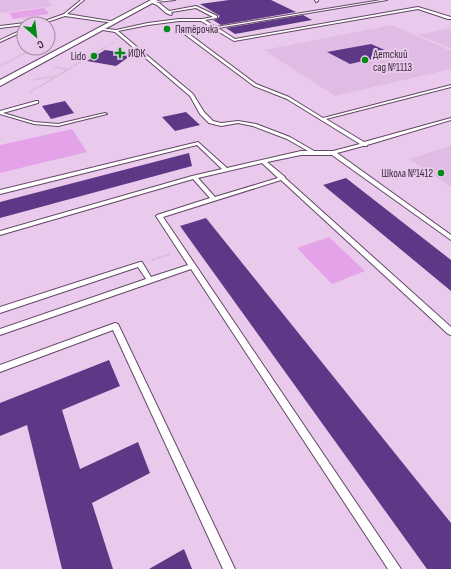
<svg xmlns="http://www.w3.org/2000/svg" width="451" height="569" font-family="'Sofia Sans Condensed',sans-serif">
<style>
.built{fill:#e0bbe3}
.green{fill:#e4a3e9}
.building{fill:#5d3886}
.lines{fill:none;stroke-linecap:round;stroke-linejoin:round}
.lane-casing{stroke:#634866;stroke-width:2}
.street-casing{stroke:#634866;stroke-width:2}
.path-far2{stroke:#a78fa9;stroke-width:1;stroke-dasharray:0.5 1.5;stroke-linecap:butt}
.path-far1{stroke:#a78fa9;stroke-width:1.5;stroke-dasharray:0.5 1.5;stroke-linecap:butt}
.path{stroke:#a78fa9;stroke-width:2;stroke-dasharray:0.5 2;stroke-linecap:butt}
.lane{fill:#fff;fill-rule:evenodd}
.street{fill:#fff;fill-rule:evenodd}
.poi-dot{fill:#008a16;stroke:#eacaec;stroke-width:1.5}
.labels{text-anchor:middle;stroke-width:4;stroke-linejoin:round;paint-order:stroke}
.far-poi-label{font-size:11px;fill:#392d3a;stroke:#eacaec;text-anchor:start}
</style>
<rect width="100%" height="100%" fill="#eacaec"/>
<!-- built -->
<g class="built">
<polygon points="0,0 48,0 53,6 0,13"/>
<polygon points="392,25 451,51 451,69 335,96 264,50"/>
<polygon points="451,28 451,48 418,35"/>
<polygon points="451,146 451,187 409,159"/>
</g>
<!-- green -->
<g class="green">
<polygon points="44,8 49,14 13,19 9,13"/>
<polygon points="72,129 87,152 0,173 0,145"/>
<polygon points="329,237 365,271 332,284 297,248"/>
</g>
<!-- building -->
<g class="building">
<polygon points="229,0 271,0 296,12 221,25 213,20 217,19 220,16 200,4"/>
<polygon points="303,15 312,20 235,34 226,28"/>
<polygon points="371,44 394,54 350,64 327,52"/>
<polygon points="105,50 133,54 116,66 87,61"/>
<polygon points="65,101 74,113 51,119 42,106"/>
<polygon points="186,112 200,125 175,131 162,117"/>
<polygon points="189,153 192,166 0,218 0,202"/>
<polygon points="346,178 451,260 451,291 323,185"/>
<polygon points="206,218 451,523 451,569 427,569 180,226"/>
<polygon points="109,360 120,386 62,410 80,469 138,442 150,473 92,503 113,569 62,569 27,425 0,436 0,403"/>
<polygon points="184,549 192,569 149,569"/>
</g>
<g class="lines">
<defs>
<g id="lane">
<polygon points="81,0 84,0 67,14 116,22 114,23 65,16 41,24 36,24 64,14"/>
<path d="M164,0H175L156,2L159,3L169,11L196,6L217,16V18L205,20L216,27L381,0H387L218,28L235,39L418,7L451,17V19H448L418,9L234,41L201,21H179L148,25L118,31L193,94L204,112L213,121L221,123L238,121L256,124L290,137L314,151H333L360,144L287,99L254,86L183,33V31H185L256,84L289,97L323,118L451,85V87L326,119L364,142L451,118V120L367,145V146H363L337,153L451,235V240L332,155H301L267,162L285,177V178L451,327V335L448,334L281,180L163,217L401,569H388L191,269L0,335V329L146,279L138,267L0,313V307L140,262H142L151,277L188,265L156,216L157,215L210,198L193,179L0,235V231L192,176L222,169L197,145L0,194V190L198,142L227,168L301,151H308L287,139L253,126L238,123L221,126L209,123L200,114L190,96L115,32L97,29L99,28L116,30L148,23L179,19H202L213,17L196,8L171,12L172,14L171,15L166,13L157,5L150,2ZM262,163L278,178L215,197L198,178Z"/>
<polygon points="315,0 318,0 318,1 316,2"/>
<polygon points="25,23 24,25 0,28 0,26"/>
<polygon points="24,29 24,31 0,42 0,40"/>
<polygon points="36,101 38,101 38,103 3,113 34,122 58,124 105,113 107,114 58,126 34,124 0,114 0,111"/>
<polygon points="115,323 118,324 119,326 235,569 223,569 113,330 0,372 0,365"/>
</g>
<polygon id="street" points="151,0 158,0 0,86 0,80"/>
</defs>
<!-- lane casing -->
<use href="#lane" class="lane-casing"/>
<!-- street casing -->
<use href="#street" class="street-casing"/>
<!-- path-far2 -->
<g class="path-far2">
<polyline points="48,42 55,39"/>
<polyline points="33,49 36,48"/>
<polyline points="102,49 113,43"/>
</g>
<!-- path-far1 -->
<g class="path-far1">
<polyline points="72,58 82,60"/>
<polyline points="0,66 35,48"/>
<polyline points="54,67 67,69"/>
<polyline points="33,80 55,76"/>
<polyline points="30,92 104,48"/>
</g>
<!-- path -->
<polyline class="path" points="152,260 170,254"/>
<!-- lane -->
<use href="#lane" class="lane"/>
<!-- street -->
<use href="#street" class="street"/>
</g>
<!-- markers -->
<g class="poi-dot">
<circle cx="167" cy="29" r="4"/>
<path d="M118 47h4v4h4v4h-4v4h-4v-4h-4v-4h4z"/>
<circle cx="94" cy="56" r="4"/>
<circle cx="365" cy="60" r="4"/>
<circle cx="441" cy="173" r="4"/>
</g>
<g class="labels">
<!-- far-poi labels -->
<g class="far-poi-label">
<text x="175" y="33">Пятёрочка</text>
<text x="128" y="57">ИФК</text>
<text x="373" y="58">Детский<tspan x="373" dy="13">сад №1113</tspan></text>
<text x="86" y="60" text-anchor="end">Lido</text>
<text x="433" y="177" text-anchor="end">Школа №1412</text>
</g>
</g>
<!-- north arrow -->
<g transform="translate(36 36) rotate(152)"><circle r="19" fill="#eacaec" stroke="#a38ba5"/>
<path d="M0-3L7 15L0 10L-7 15Z" fill="#008a16"/>
<text y="-6" font-size="11" font-weight="bold" text-anchor="middle" fill="#392d3a">С</text>
</g>
</svg>
